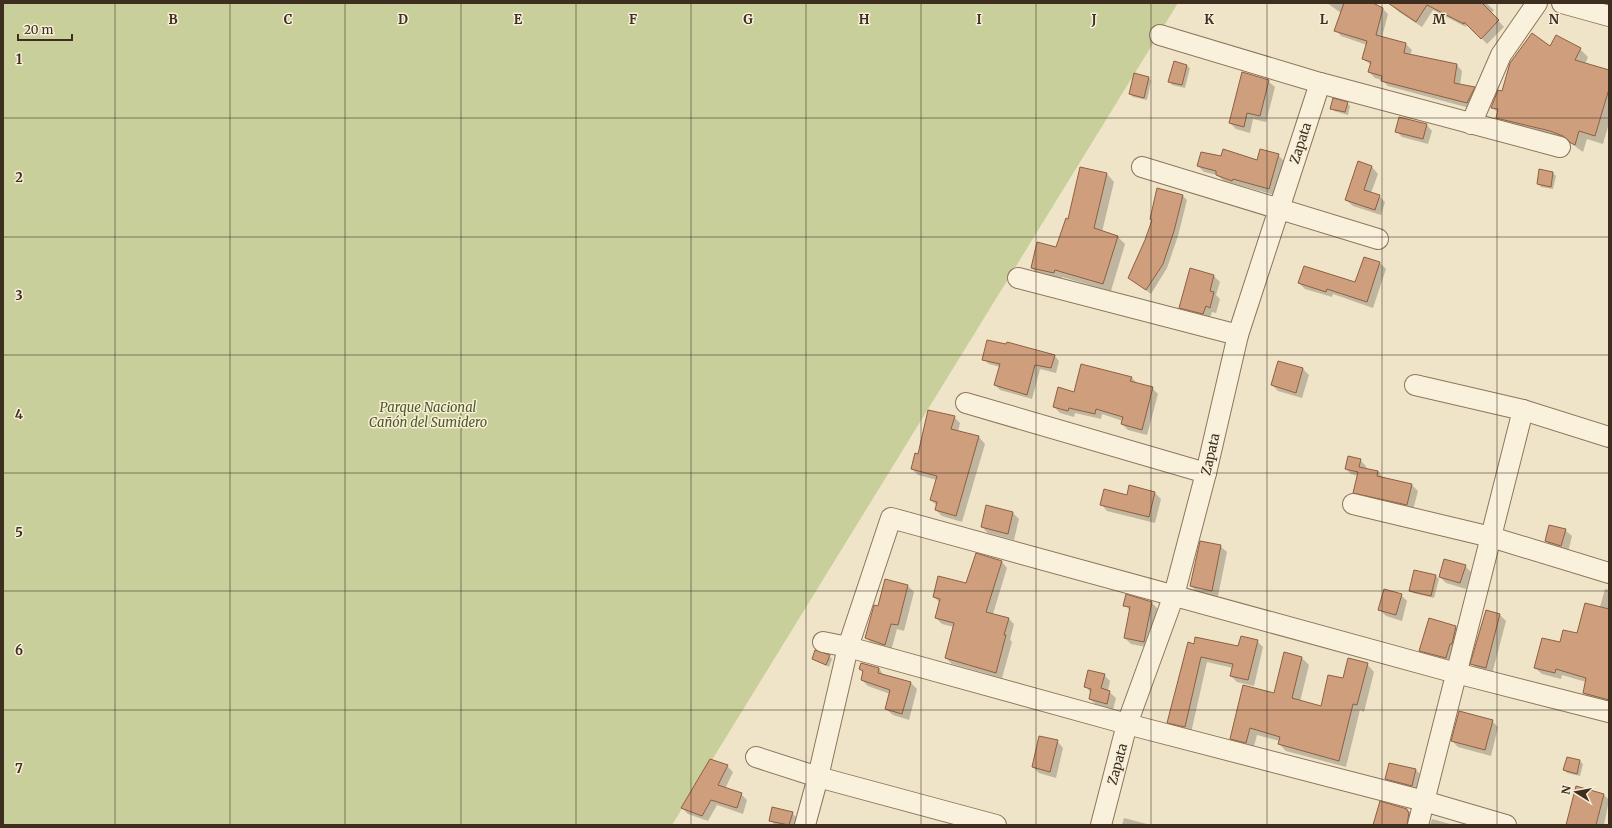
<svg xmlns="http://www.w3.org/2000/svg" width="1612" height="828" font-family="Merriweather,serif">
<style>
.green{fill:#c9cf9b}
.shadow{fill:#0003}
.building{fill:#cf9f7d;stroke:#8d5f41}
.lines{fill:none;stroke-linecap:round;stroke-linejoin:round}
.minor-casing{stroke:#8d765c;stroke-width:22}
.minor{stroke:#faf1dc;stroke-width:20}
.grid{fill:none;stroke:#3d2e20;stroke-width:1;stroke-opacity:0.55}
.labels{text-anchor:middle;stroke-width:3;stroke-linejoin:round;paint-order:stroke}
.street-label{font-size:13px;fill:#3d2e20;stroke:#f7eed8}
.park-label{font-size:13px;font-style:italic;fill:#4d5a26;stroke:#f7eed8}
.grid-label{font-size:13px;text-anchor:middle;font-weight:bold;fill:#3d2e20;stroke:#f7eed8;stroke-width:3;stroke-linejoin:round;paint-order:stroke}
</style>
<rect width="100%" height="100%" fill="#f0e4c8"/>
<!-- green -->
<polygon class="green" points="3,3 1178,3 672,825 3,825"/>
<!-- shadow -->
<g class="shadow">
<polygon points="1327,3 1371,3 1382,8 1388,14 1382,37 1406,44 1412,50 1410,55 1457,65 1462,71 1460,85 1474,88 1480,93 1473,109 1388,86 1382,80 1375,78 1369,72 1371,65 1363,59 1367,45 1341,36 1336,30 1341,13"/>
<polygon points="1395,3 1486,3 1494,10 1491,13 1504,27 1487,44 1467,23 1466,27 1433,10 1422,27 1399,12 1393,6"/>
<polygon points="1600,3 1609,3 1609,7 1602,5"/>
<polygon points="1551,47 1580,49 1588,57 1585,64 1609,71 1609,123 1603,144 1587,139 1583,152 1572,144 1559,139 1505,126 1497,118 1498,113 1492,107 1502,92"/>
<polygon points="1175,62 1187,66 1190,68 1185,88 1172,85 1170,82"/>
<polygon points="1149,78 1151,81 1147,100 1133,97 1130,94"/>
<polygon points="1268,81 1275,87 1266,122 1253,119 1250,133 1236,129 1230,123"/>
<polygon points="1347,103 1350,106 1348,115 1334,111 1332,108"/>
<polygon points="1400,118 1427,125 1432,131 1428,144 1402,137 1397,132"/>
<polygon points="1278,155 1284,161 1275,195 1224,181 1217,175 1204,172 1198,166 1221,158 1258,161"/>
<polygon points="1359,163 1372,167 1378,174 1371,193 1379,196 1385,202 1381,215 1353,206 1346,200"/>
<polygon points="1081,168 1107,174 1114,182 1102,232 1118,237 1125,244 1111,291 1062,277 1061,280 1039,275 1032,268 1057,248 1068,220"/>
<polygon points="1540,170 1553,173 1556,176 1553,189 1541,187 1538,184"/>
<polygon points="1182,195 1187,200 1178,236 1167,268 1151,294 1130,278 1146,241 1153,221 1151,219"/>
<polygon points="1365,258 1380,263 1386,269 1373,308 1333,294 1332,297 1305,289 1299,283 1356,283"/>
<polygon points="1191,269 1214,276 1220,282 1216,295 1220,299 1216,313 1212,312 1209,320 1186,314 1180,307"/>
<polygon points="1054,355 1059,361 1056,373 1040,369 1032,399 1000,390 995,385 1000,367 989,364 983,359"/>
<polygon points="1303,369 1309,375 1302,398 1278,391 1272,385"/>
<polygon points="1131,377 1137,383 1152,388 1158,394 1147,435 1128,430 1122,424 1123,421 1102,414 1101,419 1075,413 1074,417 1060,413 1054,407 1075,393"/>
<polygon points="954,417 960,423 958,432 979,437 985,444 962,522 942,516 936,510 937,506 931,500 937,480 918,475 912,469"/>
<polygon points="1360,460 1366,466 1366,469 1378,471 1383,478 1412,485 1418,491 1413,510 1360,498 1355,492 1358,476 1351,474 1346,469"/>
<polygon points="1155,493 1161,499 1155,523 1107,511 1101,504 1128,496"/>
<polygon points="987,506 1013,513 1019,519 1014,540 988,533 982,527"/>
<polygon points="1565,530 1572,536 1568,552 1552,547 1546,541"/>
<polygon points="1220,546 1227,552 1218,596 1197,592 1191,586"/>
<polygon points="1002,562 1007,568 993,614 1008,618 1014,624 1010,640 1012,642 1002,678 952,664 946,658 954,627 942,624 936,618 940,603 934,597 967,584"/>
<polygon points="1465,566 1471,572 1466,589 1446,583 1440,577"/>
<polygon points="1436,576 1439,579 1434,598 1413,593 1411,591"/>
<polygon points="908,586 914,592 904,631 897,629 891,651 873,644 866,638 879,607"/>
<polygon points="1605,589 1609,590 1609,705 1590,699 1584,693 1586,682 1562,675 1561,679 1542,674 1535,668 1560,643 1578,634 1600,607"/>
<polygon points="1401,595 1407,601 1402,621 1386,616 1380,610"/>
<polygon points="1152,603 1158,609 1151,648 1131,644 1125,638 1130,611 1125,605"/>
<polygon points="1486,612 1500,615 1506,621 1492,674 1478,670 1472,664"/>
<polygon points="1429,619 1456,627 1462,633 1452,664 1426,657 1420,651"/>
<polygon points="1257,641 1263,647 1254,686 1237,682 1231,676 1233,668 1207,662 1191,733 1174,728 1168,722 1194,645 1239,647"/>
<polygon points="829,656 832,659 829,667 813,659"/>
<polygon points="1302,658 1309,665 1300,702 1321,707 1344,679 1367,664 1374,672 1364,712 1360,710 1346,767 1286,751 1279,744 1280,741 1257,735 1253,750 1238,746 1231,738 1275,694"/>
<polygon points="879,668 884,676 911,683 917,689 909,720 893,715 886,709 890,694 868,686 862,680 864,673 860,669"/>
<polygon points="1104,675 1110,681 1108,691 1116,698 1113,710 1096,705 1090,699 1091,693 1085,686"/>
<polygon points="1492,721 1498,727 1491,756 1458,747 1452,741"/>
<polygon points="1057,741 1063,748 1056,778 1039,773 1033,767"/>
<polygon points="1568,758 1580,761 1583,764 1580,776 1567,773 1564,770"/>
<polygon points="727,766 733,772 725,789 741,794 747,800 743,814 717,805 708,821 688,814 682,808"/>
<polygon points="1416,770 1422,776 1418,792 1392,785 1386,779"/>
<polygon points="1604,795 1609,800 1604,825 1567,825"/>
<polygon points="1407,809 1413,816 1414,825 1374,825"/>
<polygon points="792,813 798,819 797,825 775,825 770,820"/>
<polygon points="1124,818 1151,825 1122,825"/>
<polygon points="1432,819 1454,825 1430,825"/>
</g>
<!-- building -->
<g class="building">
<polygon points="1344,3 1373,3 1383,8 1376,35 1406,43 1404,53 1457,64 1454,83 1475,87 1467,103 1381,81 1382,76 1368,72 1371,62 1362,59 1367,41 1334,31"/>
<polygon points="1388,3 1482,3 1499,20 1481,39 1464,22 1464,24 1427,5 1416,22"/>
<polygon points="1532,33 1550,46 1556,35 1581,48 1575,60 1609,70 1609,89 1595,136 1579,131 1575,145 1571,143 1563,136 1550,131 1496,118 1498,109 1491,108 1498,90 1502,91 1510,63"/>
<polygon points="1174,61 1187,65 1182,85 1168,82"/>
<polygon points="1242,72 1269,80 1260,116 1247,113 1244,127 1229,123"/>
<polygon points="1134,73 1149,77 1144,98 1129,94"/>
<polygon points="1333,98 1348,102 1345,112 1330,109"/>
<polygon points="1399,117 1427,124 1423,139 1395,132"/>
<polygon points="1223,149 1257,160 1260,149 1279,154 1269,189 1233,179 1232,181 1216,175 1216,171 1197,166 1201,152 1221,156"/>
<polygon points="1358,161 1372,166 1364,190 1380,195 1375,210 1345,200"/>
<polygon points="1080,167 1107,173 1094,228 1118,236 1103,284 1055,270 1054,273 1031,268 1037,242 1056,247 1066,218 1068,219"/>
<polygon points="1539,169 1553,172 1551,187 1537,184"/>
<polygon points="1157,188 1183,195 1174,231 1163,264 1146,290 1128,278 1145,240 1152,220 1150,219"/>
<polygon points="1364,257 1380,262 1367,302 1327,289 1326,292 1298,283 1304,266 1355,282"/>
<polygon points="1190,268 1214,275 1210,291 1214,292 1210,308 1206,306 1203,314 1179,308"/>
<polygon points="987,340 1006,344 1007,342 1055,355 1051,368 1035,365 1027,395 994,385 1000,364 982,360"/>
<polygon points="1278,361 1303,368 1296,393 1271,385"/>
<polygon points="1081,364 1132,377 1130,381 1153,387 1142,430 1121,424 1123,417 1096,409 1095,414 1069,408 1068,411 1053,407 1058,387 1074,392"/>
<polygon points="928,410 955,416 951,429 979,436 956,516 935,510 937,502 930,500 937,476 911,469 915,453 918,454"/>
<polygon points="1348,456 1361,459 1359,467 1378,471 1377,476 1412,484 1407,505 1353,493 1358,472 1345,469"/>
<polygon points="1129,485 1155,492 1149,517 1100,505 1104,489 1127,495"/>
<polygon points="986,505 1013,512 1008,534 981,527"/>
<polygon points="1549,525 1566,529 1561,546 1545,541"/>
<polygon points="1200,541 1221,545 1212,591 1190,586"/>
<polygon points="976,553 1002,561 986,612 1009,618 1004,635 1006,635 996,673 945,658 954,623 935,618 940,599 933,597 938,576 966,583"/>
<polygon points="1444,559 1466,565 1460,583 1439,577"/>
<polygon points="1414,570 1436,575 1431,596 1409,591"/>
<polygon points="885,579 908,585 898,625 891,624 885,645 865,638 874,605 878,606"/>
<polygon points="1384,589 1402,594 1396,615 1378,610"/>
<polygon points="1126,594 1152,602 1144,642 1124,638 1130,607 1123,606"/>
<polygon points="1585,603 1609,609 1609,700 1583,693 1586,678 1556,669 1555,673 1534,668 1542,638 1560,642 1563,630 1577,633"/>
<polygon points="1486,610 1500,614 1486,668 1470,664"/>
<polygon points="1429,618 1456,626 1452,644 1450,644 1446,658 1419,651"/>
<polygon points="1241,636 1258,640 1248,680 1230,676 1233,664 1201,657 1185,727 1167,723 1188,642 1194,644 1195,637 1238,646"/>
<polygon points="815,650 830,655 826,665 812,659"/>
<polygon points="1284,652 1302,657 1292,698 1321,706 1328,675 1343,678 1348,658 1368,663 1357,705 1353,704 1339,761 1278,744 1280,737 1250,728 1246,743 1230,739 1243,685 1274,693"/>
<polygon points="861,663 879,668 878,673 911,682 902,714 885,709 890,690 861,680 863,671 859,669"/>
<polygon points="1088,670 1105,674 1101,688 1110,691 1107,704 1089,699 1091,689 1084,687"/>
<polygon points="1459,711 1493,720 1485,750 1451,741"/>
<polygon points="1039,736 1058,740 1050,772 1032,767"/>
<polygon points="1567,757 1580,760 1577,774 1563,770"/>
<polygon points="710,759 728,765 718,785 742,793 737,808 711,800 702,816 681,808"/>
<polygon points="1389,763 1416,769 1412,786 1385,779"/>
<polygon points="1576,786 1604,794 1596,825 1566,825"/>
<polygon points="1380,801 1407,809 1407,811 1409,812 1407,825 1373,825"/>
<polygon points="772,807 793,812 789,825 769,821"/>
</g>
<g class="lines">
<defs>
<g id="minor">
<polyline points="1562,3 1609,16"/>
<polyline points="1160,35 1320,83 1560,147"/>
<polyline points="1471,124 1501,55 1537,3"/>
<polyline points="1142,167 1378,239"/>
<polyline points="1018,278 1238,335"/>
<polyline points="1415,385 1523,410 1609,437"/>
<polyline points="966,403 1206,473"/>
<polyline points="1353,504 1491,537 1609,573"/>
<polyline points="823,642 848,647 1127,724 1424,801 1506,825"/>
<polyline points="756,757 818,777 996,825"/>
<polyline points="805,825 818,777 848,647 891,518 1456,673 1609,712"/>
<polyline points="1101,825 1127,724 1174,595 1206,473 1238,335 1320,83"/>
<polyline points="1418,825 1523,410"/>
</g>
</defs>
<!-- minor casing -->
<use href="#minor" class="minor-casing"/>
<!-- minor -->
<use href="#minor" class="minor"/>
</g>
<!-- grid -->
<path class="grid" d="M115,3V825M230,3V825M345,3V825M461,3V825M576,3V825M691,3V825M806,3V825M921,3V825M1036,3V825M1151,3V825M1267,3V825M1382,3V825M1497,3V825M3,118H1609M3,237H1609M3,355H1609M3,473H1609M3,591H1609M3,710H1609"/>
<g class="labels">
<!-- street labels -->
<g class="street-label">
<text transform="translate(1300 143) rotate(-72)" y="5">Zapata</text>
<text transform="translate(1210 454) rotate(-77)" y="5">Zapata</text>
<text transform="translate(1117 764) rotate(-75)" y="5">Zapata</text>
</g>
<!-- park labels -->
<g class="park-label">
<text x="428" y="412">Parque Nacional<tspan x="428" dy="15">Cañón del Sumidero</tspan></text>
</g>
</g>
<g class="grid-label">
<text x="173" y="24">B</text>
<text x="288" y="24">C</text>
<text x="403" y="24">D</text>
<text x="518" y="24">E</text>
<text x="633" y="24">F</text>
<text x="748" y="24">G</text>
<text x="864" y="24">H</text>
<text x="979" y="24">I</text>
<text x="1094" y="24">J</text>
<text x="1209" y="24">K</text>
<text x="1324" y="24">L</text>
<text x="1439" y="24">M</text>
<text x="1554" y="24">N</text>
<text x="19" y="64">1</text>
<text x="19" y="182">2</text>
<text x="19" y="300">3</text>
<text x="19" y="419">4</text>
<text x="19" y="537">5</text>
<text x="19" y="655">6</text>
<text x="19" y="773">7</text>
</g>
<!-- border -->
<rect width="1612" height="828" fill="none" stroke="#3d2e20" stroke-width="8"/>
<!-- north arrow -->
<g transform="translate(1576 792) rotate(281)" stroke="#f7eed8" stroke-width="3" paint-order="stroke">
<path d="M0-3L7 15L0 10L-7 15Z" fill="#3d2e20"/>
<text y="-6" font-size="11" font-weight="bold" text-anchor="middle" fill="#3d2e20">N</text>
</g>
<!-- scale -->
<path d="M18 34v6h54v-6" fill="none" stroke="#3d2e20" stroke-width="2"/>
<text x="24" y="34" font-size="12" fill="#3d2e20" stroke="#f7eed8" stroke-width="3" paint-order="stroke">20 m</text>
</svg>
